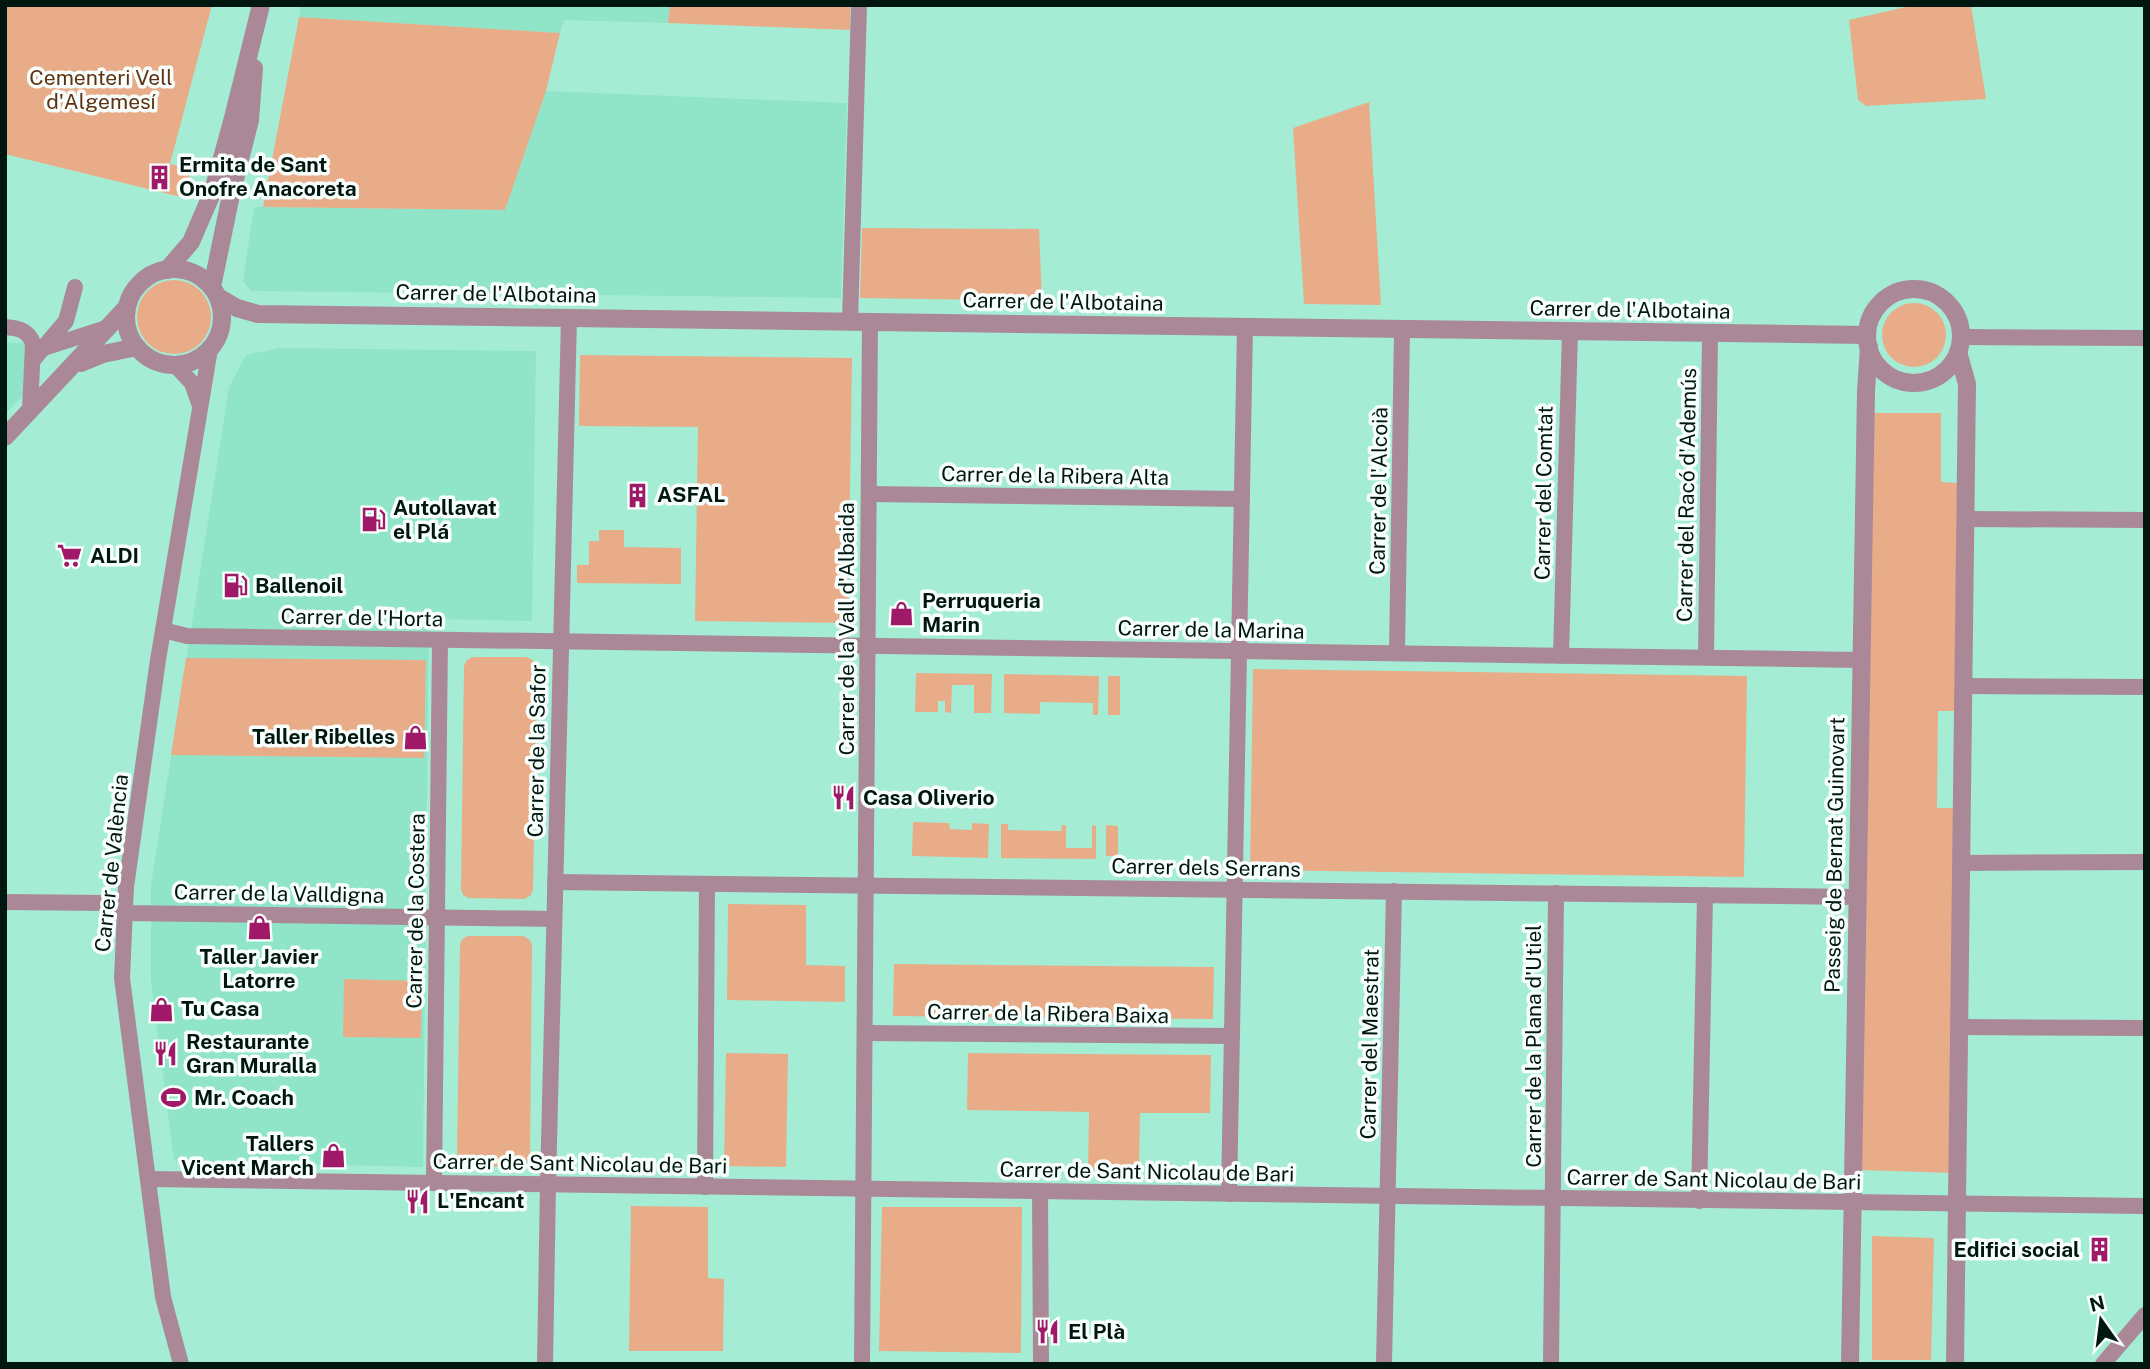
<svg xmlns="http://www.w3.org/2000/svg" width="2150" height="1369" font-family="'Public Sans',sans-serif">
<style>
.built{fill:#90e4c8}
.green{fill:#e9ac89}
.lines{fill:none;stroke-linecap:round;stroke-linejoin:round}
.minor{stroke:#ab8897;stroke-width:16}
.tertiary{stroke:#ab8897;stroke-width:18}
.labels{text-anchor:middle;stroke-width:7;stroke-linejoin:round;paint-order:stroke}
.park-label{font-size:21px;fill:#613111;stroke:#f7fefc}
.poi-label{font-size:21px;font-weight:bold;fill:#00170f;stroke:#f7fefc;text-anchor:start}
.street-label{font-size:21px;fill:#00170f;stroke:#f7fefc}
</style>
<rect width="100%" height="100%" fill="#a4edd4"/>
<!-- built -->
<g class="built">
<polygon points="301,5 670,5 668,23 564,20 560,33 299,17"/>
<polygon points="546,91 847,103 841,298 251,291 243,281 254,207 505,210"/>
<polygon points="5,342 25,343 23,396 5,414"/>
<polygon points="280,348 536,351 532,621 429,619 423,1167 174,1161 151,982 151,885 229,387 246,355"/>
</g>
<!-- green -->
<g class="green">
<polygon points="5,5 212,5 170,164 191,169 185,198 5,154"/>
<polygon points="670,5 850,5 850,30 668,23"/>
<polygon points="1914,5 1971,5 1986,99 1866,106 1858,100 1849,20"/>
<polygon points="299,17 560,33 546,91 505,210 263,207"/>
<polygon points="1369,102 1381,305 1304,304 1293,128"/>
<polygon points="862,228 1039,229 1042,301 860,298"/>
<circle cx="174" cy="317" r="37"/>
<circle cx="1914" cy="335" r="32"/>
<polygon points="580,355 852,358 848,623 695,621 698,427 579,426"/>
<polygon points="1871,413 1941,413 1941,482 1957,483 1955,711 1938,711 1937,808 1955,808 1953,1173 1860,1170"/>
<polygon points="599,530 624,530 624,547 681,548 681,584 577,583 577,565 589,565 589,541 599,541"/>
<polygon points="473,657 527,657 534,661 537,667 533,890 530,896 524,899 469,898 463,895 461,889 464,666 467,660"/>
<polygon points="186,658 426,660 424,758 171,755"/>
<polygon points="1253,669 1747,676 1744,877 1250,870"/>
<polygon points="916,673 992,674 991,713 974,713 974,685 952,685 951,713 945,712 945,701 938,701 938,712 915,712"/>
<polygon points="1004,674 1099,676 1098,715 1093,715 1093,703 1040,702 1040,714 1004,713"/>
<rect x="1108" y="676" width="12" height="39"/>
<polygon points="913,822 949,823 950,829 972,830 972,823 989,824 988,858 912,856"/>
<polygon points="1001,824 1008,824 1008,830 1061,831 1062,825 1066,825 1066,848 1092,848 1092,825 1096,826 1096,859 1001,858"/>
<polygon points="1106,825 1118,826 1118,856 1106,856"/>
<polygon points="728,904 806,905 806,965 845,966 845,1002 727,1000"/>
<polygon points="468,936 523,936 530,940 532,946 530,1157 526,1164 520,1167 465,1166 457,1160 460,945 462,939"/>
<polygon points="894,964 1214,967 1213,1019 893,1016"/>
<polygon points="344,979 422,981 421,1038 343,1037"/>
<polygon points="726,1053 788,1054 786,1167 724,1166"/>
<polygon points="968,1053 1211,1055 1210,1113 1140,1113 1139,1171 1088,1170 1089,1112 967,1110"/>
<polygon points="631,1206 708,1207 708,1278 724,1279 723,1351 629,1351"/>
<polygon points="882,1207 1022,1207 1021,1353 879,1351"/>
<polygon points="1872,1236 1934,1238 1931,1360 1872,1360"/>
</g>
<g class="lines">
<!-- minor -->
<g class="minor">
<polyline points="850,322 859,5"/>
<path d="M5,327C18,328 28,330 33,343L30,411"/>
<polyline points="1961,337 2145,338"/>
<polyline points="44,348 109,327"/>
<polyline points="33,360 66,321 75,287"/>
<polyline points="175,365 192,383 199,403"/>
<polyline points="869,494 1242,499"/>
<polyline points="1966,519 2145,520"/>
<polyline points="163,630 187,636 1861,660"/>
<polyline points="1397,653 1402,329"/>
<polyline points="1561,656 1570,331"/>
<polyline points="1706,657 1710,334"/>
<polyline points="1964,686 2145,687"/>
<polyline points="1961,863 2145,862"/>
<polyline points="555,882 1857,897"/>
<polyline points="5,902 103,903 124,913 554,919"/>
<polyline points="1959,1027 2145,1028"/>
<polyline points="865,1033 1232,1036"/>
<polyline points="149,1179 2145,1206"/>
<polyline points="434,1183 440,640"/>
<polyline points="705,1187 707,884"/>
<polyline points="1040,1192 1041,1364"/>
<polyline points="1229,1194 1245,327"/>
<polyline points="1699,1201 1705,895"/>
<polyline points="181,1364 163,1297 122,978 126,887 158,660 210,349"/>
<polyline points="545,1364 548,1185 569,318"/>
<polyline points="862,1364 870,322"/>
<polyline points="1384,1364 1394,891"/>
<polyline points="1551,1364 1556,893"/>
<polyline points="2103,1364 2145,1315"/>
</g>
<!-- tertiary -->
<g class="tertiary">
<circle cx="174" cy="317" r="48"/>
<polyline points="167,270 191,242 213,191 233,118 261,5"/>
<polyline points="212,287 231,195 250,120 254,68"/>
<circle cx="1914" cy="336" r="47"/>
<polyline points="218,297 237,308 258,314 1867,335"/>
<polyline points="81,363 103,354 137,347"/>
<polyline points="5,437 127,307"/>
<polyline points="1850,1364 1866,391 1869,347"/>
<polyline points="1955,1364 1967,384 1958,352"/>
</g>
</g>
<!-- icons -->
<defs>
<symbol id="building-bare" viewBox="-9 -9 18 18"><path d="M-4-6H4V6H1V3H-1V6H-4ZM-2.5-4.3h1.7v1.8h-1.7ZM.8-4.3h1.7v1.8H.8ZM-2.5-1h1.7V.8h-1.7ZM.8-1h1.7V.8H.8Z" fill="#9f1968" stroke="#f7fefc" stroke-width="2.5" paint-order="stroke"/></symbol>
<symbol id="fuel-bare" viewBox="-9 -9 18 18"><path d="M-5.5-6h7V0h2V4h1.3V-2.5L3-4.5l.8-.8L6-3V5H2.5V1h-1V6h-7ZM-4.2-4.7v3.2H.2V-4.7Z" fill="#9f1968" stroke="#f7fefc" stroke-width="2.5" paint-order="stroke"/></symbol>
<symbol id="supermarket-bare" viewBox="-9 -9 18 18"><path d="M-6-5.5h2.5l.6 2H6L4.5 2H-2.5L-4.4-4H-6ZM-1.5 3.2a1.3 1.3 0 1 0 .1 0ZM3 3.2a1.3 1.3 0 1 0 .1 0Z" fill="#9f1968" stroke="#f7fefc" stroke-width="2.5" paint-order="stroke"/></symbol>
<symbol id="shop-bare" viewBox="-9 -9 18 18"><path d="M-5-2.5h2.3a2.7 3.5 0 0 1 5.4 0H5L5.5 6h-11ZM-1.5-2.5h3a1.5 2.3 0 0 0-3 0Z" fill="#9f1968" stroke="#f7fefc" stroke-width="2.5" paint-order="stroke"/></symbol>
<symbol id="restaurant-bare" viewBox="-9 -9 18 18"><path d="M-5-6h1v4h1v-4h1v4h1v-4h1v5L-1.5 .5V6h-2V.5L-5-1ZM5-6V6H3V1.5H1.5Q1.5-4 5-6Z" fill="#9f1968" stroke="#f7fefc" stroke-width="2.5" paint-order="stroke"/></symbol>
<symbol id="stadium-bare" viewBox="-9 -9 18 18"><path d="M0-5a6.5 5 0 1 0 0 10a6.5 5 0 1 0 0-10ZM-3.5-1.8h7v3.6h-7Z" fill="#9f1968" stroke="#f7fefc" stroke-width="2.5" paint-order="stroke"/></symbol>
</defs>
<g fill-rule="evenodd">
<use href="#building-bare" x="142" y="160" width="35" height="35"/>
<use href="#building-bare" x="620" y="478" width="35" height="35"/>
<use href="#fuel-bare" x="356" y="502" width="35" height="35"/>
<use href="#supermarket-bare" x="52" y="538" width="35" height="35"/>
<use href="#fuel-bare" x="218" y="568" width="35" height="35"/>
<use href="#shop-bare" x="884" y="596" width="35" height="35"/>
<use href="#shop-bare" x="398" y="720" width="35" height="35"/>
<use href="#restaurant-bare" x="826" y="780" width="35" height="35"/>
<use href="#shop-bare" x="242" y="910" width="35" height="35"/>
<use href="#shop-bare" x="144" y="992" width="35" height="35"/>
<use href="#restaurant-bare" x="148" y="1036" width="35" height="35"/>
<use href="#stadium-bare" x="156" y="1080" width="35" height="35"/>
<use href="#shop-bare" x="316" y="1138" width="35" height="35"/>
<use href="#restaurant-bare" x="400" y="1184" width="35" height="35"/>
<use href="#building-bare" x="2082" y="1232" width="35" height="35"/>
<use href="#restaurant-bare" x="1030" y="1314" width="35" height="35"/>
</g>
<g class="labels">
<!-- park labels -->
<g class="park-label">
<text x="101" y="85">Cementeri Vell<tspan x="101" dy="24">d'Algemesí</tspan></text>
</g>
<!-- poi labels -->
<g class="poi-label">
<text x="179" y="172">Ermita de Sant<tspan x="179" dy="24">Onofre Anacoreta</tspan></text>
<text x="657" y="502">ASFAL</text>
<text x="393" y="515">Autollavat<tspan x="393" dy="24">el Plá</tspan></text>
<text x="90" y="563">ALDI</text>
<text x="255" y="593">Ballenoil</text>
<text x="922" y="608">Perruqueria<tspan x="922" dy="24">Marin</tspan></text>
<text x="395" y="744" text-anchor="end">Taller Ribelles</text>
<text x="863" y="805">Casa Oliverio</text>
<text x="259" y="964" text-anchor="middle">Taller Javier<tspan x="259" dy="24">Latorre</tspan></text>
<text x="181" y="1016">Tu Casa</text>
<text x="186" y="1049">Restaurante<tspan x="186" dy="24">Gran Muralla</tspan></text>
<text x="194" y="1105">Mr. Coach</text>
<text x="314" y="1151" text-anchor="end">Tallers<tspan x="314" dy="24">Vicent March</tspan></text>
<text x="437" y="1208">L'Encant</text>
<text x="2080" y="1257" text-anchor="end">Edifici social</text>
<text x="1068" y="1339">El Plà</text>
</g>
<!-- street labels -->
<g class="street-label">
<text transform="translate(496 294) rotate(1)" y="7">Carrer de l'Albotaina</text>
<text transform="translate(1063 302) rotate(1)" y="7">Carrer de l'Albotaina</text>
<text transform="translate(1630 310) rotate(1)" y="7">Carrer de l'Albotaina</text>
<text transform="translate(1055 476) rotate(1)" y="7">Carrer de la Ribera Alta</text>
<text transform="translate(1379 491) rotate(-89)" y="7">Carrer de l'Alcoià</text>
<text transform="translate(1544 493) rotate(-89)" y="7">Carrer del Comtat</text>
<text transform="translate(1687 495) rotate(-89)" y="7">Carrer del Racó d'Ademús</text>
<text transform="translate(362 618) rotate(1)" y="7">Carrer de l'Horta</text>
<text transform="translate(847 629) rotate(-90)" y="7">Carrer de la Vall d'Albaida</text>
<text transform="translate(1211 630) rotate(1)" y="7">Carrer de la Marina</text>
<text transform="translate(537 751) rotate(-89)" y="7">Carrer de la Safor</text>
<text transform="translate(1835 855) rotate(-89)" y="7">Passeig de Bernat Guinovart</text>
<text transform="translate(112 863) rotate(-84)" y="7">Carrer de València</text>
<text transform="translate(1206 868) rotate(1)" y="7">Carrer dels Serrans</text>
<text transform="translate(279 894) rotate(1)" y="7">Carrer de la Valldigna</text>
<text transform="translate(416 911) rotate(-89)" y="7">Carrer de la Costera</text>
<text transform="translate(1048 1014) rotate(1)" y="7">Carrer de la Ribera Baixa</text>
<text transform="translate(1370 1044) rotate(-89)" y="7">Carrer del Maestrat</text>
<text transform="translate(1534 1046) rotate(-90)" y="7">Carrer de la Plana d'Utiel</text>
<text transform="translate(580 1164) rotate(1)" y="7">Carrer de Sant Nicolau de Bari</text>
<text transform="translate(1147 1172) rotate(1)" y="7">Carrer de Sant Nicolau de Bari</text>
<text transform="translate(1714 1180) rotate(1)" y="7">Carrer de Sant Nicolau de Bari</text>
</g>
</g>
<!-- border -->
<rect width="2150" height="1369" fill="none" stroke="#00170f" stroke-width="14"/>
<!-- north arrow -->
<g transform="translate(2101 1320) rotate(346)" stroke="#f7fefc" stroke-width="5" paint-order="stroke">
<path d="M0-5L12 26L0 18L-12 26Z" fill="#00170f"/>
<text y="-10" font-size="19" font-weight="bold" text-anchor="middle" fill="#00170f">N</text>
</g>
</svg>
